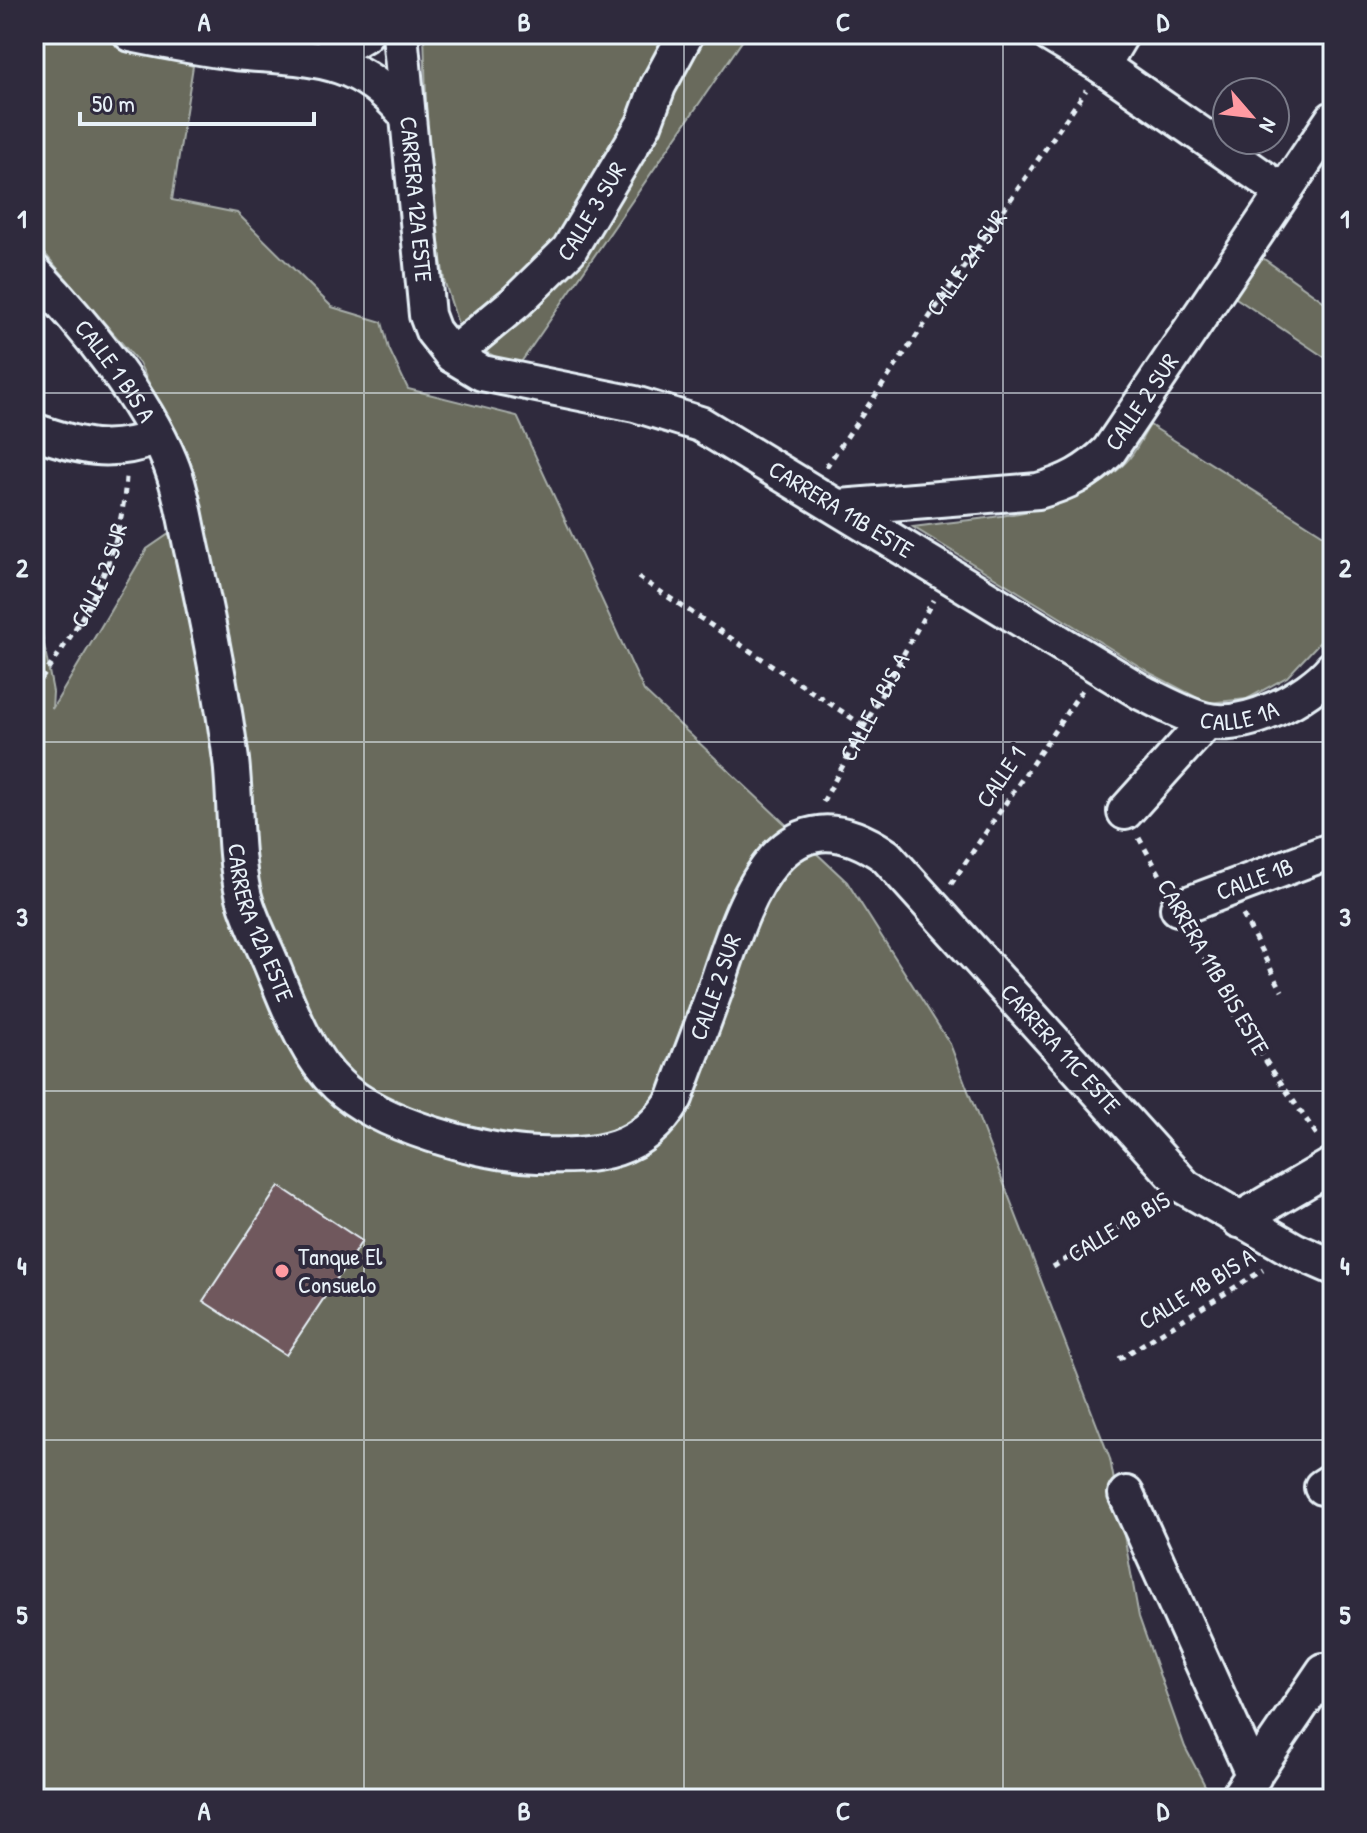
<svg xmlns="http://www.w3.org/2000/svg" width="1367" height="1833" font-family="'Patrick Hand',sans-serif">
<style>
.green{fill:#696b5c;stroke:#a8aeaa;stroke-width:2}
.building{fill:#6f595d;stroke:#e8f1f8;stroke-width:2}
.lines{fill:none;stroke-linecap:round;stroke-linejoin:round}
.minor-casing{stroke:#e8f1f8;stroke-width:40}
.path{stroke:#e8f1f8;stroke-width:5;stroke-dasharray:6 6;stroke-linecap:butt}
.minor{stroke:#2f2a3d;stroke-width:34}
.grid{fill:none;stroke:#e8f1f8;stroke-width:2;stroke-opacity:0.55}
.poi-dot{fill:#ff9aa2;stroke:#2f2a3d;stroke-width:3}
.labels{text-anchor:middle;stroke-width:8;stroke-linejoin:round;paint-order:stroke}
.street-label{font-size:24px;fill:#e8f1f8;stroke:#2f2a3d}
.poi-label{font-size:24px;fill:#e8f1f8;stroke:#2f2a3d;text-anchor:start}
.neatline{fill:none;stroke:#e8f1f8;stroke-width:3}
.grid-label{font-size:26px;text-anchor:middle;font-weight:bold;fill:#e8f1f8}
</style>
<rect width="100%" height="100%" fill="#2f2a3d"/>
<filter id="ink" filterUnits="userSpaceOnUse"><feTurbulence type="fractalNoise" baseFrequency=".0125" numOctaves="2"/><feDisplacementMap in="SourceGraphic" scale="16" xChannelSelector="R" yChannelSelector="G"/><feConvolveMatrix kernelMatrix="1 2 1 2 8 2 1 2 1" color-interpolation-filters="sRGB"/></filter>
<g filter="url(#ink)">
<!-- green -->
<g class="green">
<polygon points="34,34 85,34 193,66 172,200 237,213 332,307 382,322 389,349 408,389 517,416 644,691 847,882 950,1044 1110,1459 1139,1617 1185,1747 1212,1799 34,1799 34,592 53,692 52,709 147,549 192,518 178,441 139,363 34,241"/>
<polygon points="424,34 747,34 517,368 488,353 459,327 444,280 428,164"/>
<polygon points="1260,256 1333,308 1333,363 1233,296"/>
<path d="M1150,425L1333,541V628L1287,677L1247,699L1207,703L1152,674L913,527C986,516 1072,518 1126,462C1136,452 1142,437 1150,425Z"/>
</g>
<!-- building -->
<polygon class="building" points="279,1186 362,1241 286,1355 203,1301"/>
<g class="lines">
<defs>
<g id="minor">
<path d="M131,34C165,41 200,48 234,52C308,59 355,53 406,114"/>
<path id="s4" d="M400,34L427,315L433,331L452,355L482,373L635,404L700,424L1141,692C1161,702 1182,714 1204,720C1244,731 1308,698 1333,668"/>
<polyline points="1049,34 1102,66 1282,191"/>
<polyline points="323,59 365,34"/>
<polyline points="1102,66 1121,34"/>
<path id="s5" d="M34,272C83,323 143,397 170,462C182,491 186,524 193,554C208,622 222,691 231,760C236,803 233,850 243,893C248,916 262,941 271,963C288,1004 305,1054 338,1085C379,1125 481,1153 538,1155C598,1157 642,1153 675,1098C690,1056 707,1015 721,972C746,897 784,785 886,856L1185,1187L1294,1250L1333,1267"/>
<path id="s6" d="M452,355L516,302L569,250L644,124L658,86L686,34"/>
<path d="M34,431C80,447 109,455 155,438"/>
<path id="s7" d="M840,507L1038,491C1067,483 1088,472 1109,451L1333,119"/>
<polyline points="1125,812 1207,721"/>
<path id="s8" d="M1178,908L1333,850"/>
<polyline points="1239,1220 1333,1165"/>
<polyline points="1322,1487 1333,1480"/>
<polyline points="1126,1494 1254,1776"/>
<polyline points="1237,1799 1324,1671"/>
</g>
</defs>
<!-- minor casing -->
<use href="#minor" class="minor-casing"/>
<!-- path -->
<g class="path">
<path id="s1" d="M826,467L1086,90"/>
<polyline points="638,577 864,726"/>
<path id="s2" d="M34,689C83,622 121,562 126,477"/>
<path id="s3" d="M823,802L933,600"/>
<polyline points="1139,838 1164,882"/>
<polyline points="951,884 1082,690"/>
<polyline points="1243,915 1282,991"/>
<polyline points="1193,936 1236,1018 1319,1138"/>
<polyline points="1053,1267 1157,1204"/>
<polyline points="1119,1359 1263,1270"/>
</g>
<!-- minor -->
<use href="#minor" class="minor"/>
</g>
</g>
<!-- grid -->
<path class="grid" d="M364,34V1799M684,34V1799M1003,34V1799M34,393H1333M34,742H1333M34,1091H1333M34,1440H1333"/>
<!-- markers -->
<circle class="poi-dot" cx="282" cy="1271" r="8"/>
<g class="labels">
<!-- street labels -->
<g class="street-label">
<text dy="8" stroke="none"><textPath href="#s4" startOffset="166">CARRERA 12A ESTE</textPath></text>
<text dy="8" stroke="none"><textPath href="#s6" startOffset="202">CALLE 3 SUR</textPath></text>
<text dy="8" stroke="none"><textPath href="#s1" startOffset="248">CALLE 2A SUR</textPath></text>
<text dy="8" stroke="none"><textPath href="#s5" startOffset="128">CALLE 1 BIS A</textPath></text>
<text dy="8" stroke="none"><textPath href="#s7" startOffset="340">CALLE 2 SUR</textPath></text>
<text dy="8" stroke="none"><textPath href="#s4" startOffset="754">CARRERA 11B ESTE</textPath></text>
<text dy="8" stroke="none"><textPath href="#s2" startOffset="132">CALLE 2 SUR</textPath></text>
<text dy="8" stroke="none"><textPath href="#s3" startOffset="108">CALLE 1 BIS A</textPath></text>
<text dy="8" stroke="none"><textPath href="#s4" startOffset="1210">CALLE 1A</textPath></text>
<text transform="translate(1001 777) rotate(-56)" y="8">CALLE 1</text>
<text dy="8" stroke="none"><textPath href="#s8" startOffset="82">CALLE 1B</textPath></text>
<text dy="8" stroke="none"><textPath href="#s5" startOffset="706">CARRERA 12A ESTE</textPath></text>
<text transform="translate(1213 967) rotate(60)" y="8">CARRERA 11B BIS ESTE</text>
<text dy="8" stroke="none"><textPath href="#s5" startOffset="1380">CALLE 2 SUR</textPath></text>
<text dy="8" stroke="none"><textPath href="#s5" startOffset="1906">CARRERA 11C ESTE</textPath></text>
<text transform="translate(1119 1227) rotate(-31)" y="8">CALLE 1B BIS</text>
<text transform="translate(1197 1289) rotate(-32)" y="8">CALLE 1B BIS A</text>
</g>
<!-- poi labels -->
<g class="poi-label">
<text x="298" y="1265">Tanque El<tspan x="298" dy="28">Consuelo</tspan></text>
</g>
</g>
<!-- margin -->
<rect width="1367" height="1833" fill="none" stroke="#2f2a3d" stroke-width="88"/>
<!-- north arrow -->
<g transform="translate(1251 116) rotate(118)"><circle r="38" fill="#2f2a3d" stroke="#797a88" stroke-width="2"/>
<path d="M0-6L14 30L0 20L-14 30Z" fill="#ff9aa2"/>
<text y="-12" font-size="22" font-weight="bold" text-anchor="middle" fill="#e8f1f8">N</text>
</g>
<!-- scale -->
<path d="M80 112v12h234v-12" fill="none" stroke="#e8f1f8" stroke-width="4"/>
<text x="92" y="112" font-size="24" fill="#e8f1f8" stroke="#2f2a3d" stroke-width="6" paint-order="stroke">50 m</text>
<rect x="44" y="44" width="1279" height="1745" class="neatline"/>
<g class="grid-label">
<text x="204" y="31">A</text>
<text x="524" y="31">B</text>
<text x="843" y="31">C</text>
<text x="1163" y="31">D</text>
<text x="22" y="228">1</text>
<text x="1345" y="228">1</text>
<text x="22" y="577">2</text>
<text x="1345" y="577">2</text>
<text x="22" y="926">3</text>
<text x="1345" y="926">3</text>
<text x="22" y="1275">4</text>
<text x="1345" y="1275">4</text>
<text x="22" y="1624">5</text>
<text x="1345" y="1624">5</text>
<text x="204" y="1820">A</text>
<text x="524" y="1820">B</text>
<text x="843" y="1820">C</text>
<text x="1163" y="1820">D</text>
</g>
</svg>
